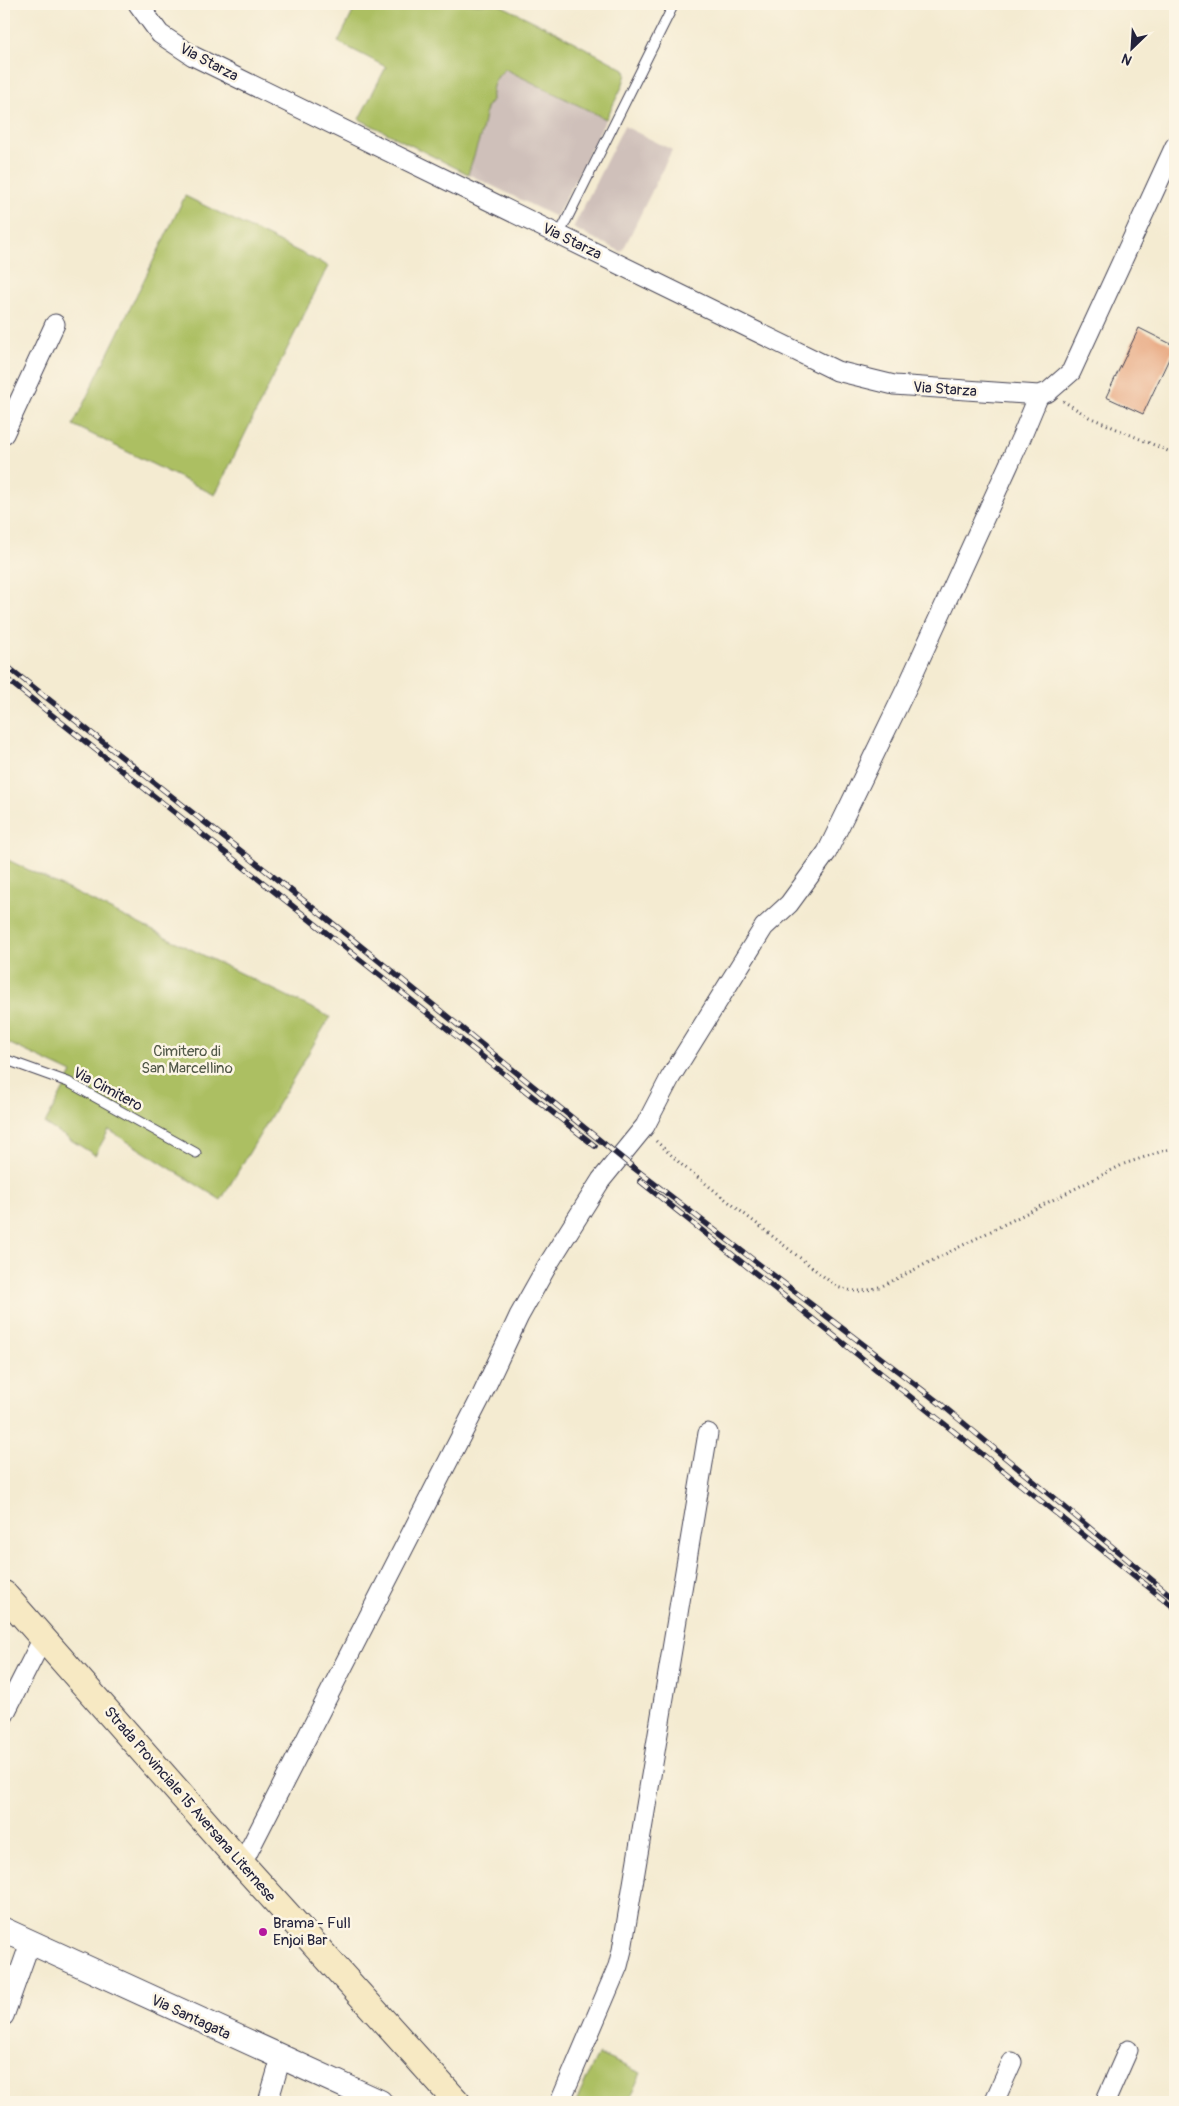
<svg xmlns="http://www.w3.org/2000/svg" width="1179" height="2106" font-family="Pangolin,sans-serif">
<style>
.industrial{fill:#cfc0ba}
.green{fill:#acbf62;stroke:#67704e}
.building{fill:#e9ab85}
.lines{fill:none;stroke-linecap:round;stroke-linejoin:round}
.service-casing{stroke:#424052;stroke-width:11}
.minor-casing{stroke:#424052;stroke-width:21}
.tertiary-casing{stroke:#424052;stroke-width:26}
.secondary-casing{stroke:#424052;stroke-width:28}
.path{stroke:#424052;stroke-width:3;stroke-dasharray:1 4;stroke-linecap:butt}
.service{stroke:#fff;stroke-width:9}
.minor{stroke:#fff;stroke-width:19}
.tertiary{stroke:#fff;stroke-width:24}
.secondary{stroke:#f7e9c3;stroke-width:26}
.rail-casing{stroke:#22223b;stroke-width:5.5}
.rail{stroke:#fcf5e5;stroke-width:4;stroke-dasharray:11;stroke-linecap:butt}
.poi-dot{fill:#b5179e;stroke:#fcf5e5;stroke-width:2}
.labels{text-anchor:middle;stroke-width:5;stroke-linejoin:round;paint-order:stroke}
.street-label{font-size:15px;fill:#22223b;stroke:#fcf5e5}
.park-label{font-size:15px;fill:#525949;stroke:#fcf5e5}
.poi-label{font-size:15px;fill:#22223b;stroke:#fcf5e5;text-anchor:start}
</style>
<rect width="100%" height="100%" fill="#fcf5e5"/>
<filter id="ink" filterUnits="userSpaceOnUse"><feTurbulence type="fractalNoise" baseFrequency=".02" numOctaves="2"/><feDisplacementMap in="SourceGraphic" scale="10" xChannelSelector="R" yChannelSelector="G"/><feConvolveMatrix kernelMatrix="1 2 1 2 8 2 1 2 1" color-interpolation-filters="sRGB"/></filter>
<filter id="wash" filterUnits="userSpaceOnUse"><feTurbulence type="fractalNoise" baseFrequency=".0096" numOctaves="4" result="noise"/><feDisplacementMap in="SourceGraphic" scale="20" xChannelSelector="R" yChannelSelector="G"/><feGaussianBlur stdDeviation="1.12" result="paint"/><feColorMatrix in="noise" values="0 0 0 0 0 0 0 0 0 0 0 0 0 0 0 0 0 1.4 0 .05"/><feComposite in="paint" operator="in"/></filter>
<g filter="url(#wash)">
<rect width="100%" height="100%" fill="#f4ebd1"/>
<!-- industrial -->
<g class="industrial">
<polygon points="505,69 606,119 556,217 468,174 482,131 486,108 492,100 491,89 496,77"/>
<polygon points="624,126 672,150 622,252 573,228"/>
</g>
<!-- green -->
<g class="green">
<path d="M357,4H498L552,30L624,69L626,74L622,87L606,119L505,69C494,79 491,87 492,100L486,108L482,131L468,174L359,119L386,67L338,42Z"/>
<polygon points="185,196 328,266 215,495 73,425"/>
<polygon points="4,858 330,1017 221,1200 109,1130 95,1155 45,1124 72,1073 4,1041"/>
<polygon points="598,2054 641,2073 628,2102 576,2102"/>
</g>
<g id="blocks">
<!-- building -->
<polygon class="building" points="1139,328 1175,346 1143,414 1106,397"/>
</g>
</g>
<g filter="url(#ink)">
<use href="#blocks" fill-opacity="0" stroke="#424052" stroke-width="1"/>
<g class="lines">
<defs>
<g id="service">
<polyline points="559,235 674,4"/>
<polyline points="4,1059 68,1082 196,1153"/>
</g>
<g id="minor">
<polyline points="138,4 160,34 193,56 837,371 894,385 1039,395 1048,392 1071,372 1175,146"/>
<polyline points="4,434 55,324"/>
<polyline points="4,1715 43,1638"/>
<polyline points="242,1864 481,1397 519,1316 547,1266 601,1180 645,1126 670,1078 764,927 789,904 827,852 909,683 1021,438 1039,395"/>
<polyline points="4,2016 30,1943"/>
<polyline points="268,2102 281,2058"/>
<polyline points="560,2102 618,1966 622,1950 708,1433"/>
<polyline points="994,2102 1012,2062"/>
<polyline points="1105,2102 1128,2050"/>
</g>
<polyline id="tertiary" points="4,1930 380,2102"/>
<polyline id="secondary" points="4,1594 242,1864 457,2102"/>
</defs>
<!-- service casing -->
<use href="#service" class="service-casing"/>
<!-- minor casing -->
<use href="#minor" class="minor-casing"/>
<!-- tertiary casing -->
<use href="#tertiary" class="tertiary-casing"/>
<!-- secondary casing -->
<use href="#secondary" class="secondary-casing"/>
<!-- path -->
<g class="path">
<polyline points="1063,401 1089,417 1175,454"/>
<path d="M656,1141L682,1165L837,1287C855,1293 865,1292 882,1286L1124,1164L1175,1147"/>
</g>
<!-- service -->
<use href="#service" class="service"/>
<!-- minor -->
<use href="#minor" class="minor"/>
<!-- tertiary -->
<use href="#tertiary" class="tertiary"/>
<!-- secondary -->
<use href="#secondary" class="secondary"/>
<defs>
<g id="rail">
<polyline points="4,664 336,926 634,1168 942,1405 1175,1599"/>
<polyline points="4,677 595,1146"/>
<polyline points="640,1181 1175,1608"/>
</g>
</defs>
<!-- rail casing -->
<use href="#rail" class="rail-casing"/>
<!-- rail -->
<use href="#rail" class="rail"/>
</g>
</g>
<!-- markers -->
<circle class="poi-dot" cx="263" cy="1932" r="5"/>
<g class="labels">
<!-- street labels -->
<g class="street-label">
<text transform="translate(209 62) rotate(28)" y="5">Via Starza</text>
<text transform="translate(572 241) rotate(26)" y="5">Via Starza</text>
<text transform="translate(945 389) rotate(4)" y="5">Via Starza</text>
<text transform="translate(108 1089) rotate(28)" y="5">Via Cimitero</text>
<text transform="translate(190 1804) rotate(49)" y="5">Strada Provinciale 15 Aversana Liternese</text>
<text transform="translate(191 2017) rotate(25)" y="5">Via Santagata</text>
</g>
<!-- park labels -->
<g class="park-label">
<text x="187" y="1056">Cimitero di<tspan x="187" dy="17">San Marcellino</tspan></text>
</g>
<!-- poi labels -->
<g class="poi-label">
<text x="273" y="1928">Brama - Full<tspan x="273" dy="17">Enjoi Bar</tspan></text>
</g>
</g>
<!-- margin -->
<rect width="1179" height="2106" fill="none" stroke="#fcf5e5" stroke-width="20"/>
<!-- north arrow -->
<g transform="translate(1132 48) rotate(205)" stroke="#fcf5e5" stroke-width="4" paint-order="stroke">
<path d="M0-4L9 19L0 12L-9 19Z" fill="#22223b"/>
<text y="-8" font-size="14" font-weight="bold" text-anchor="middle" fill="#22223b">N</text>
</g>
</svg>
